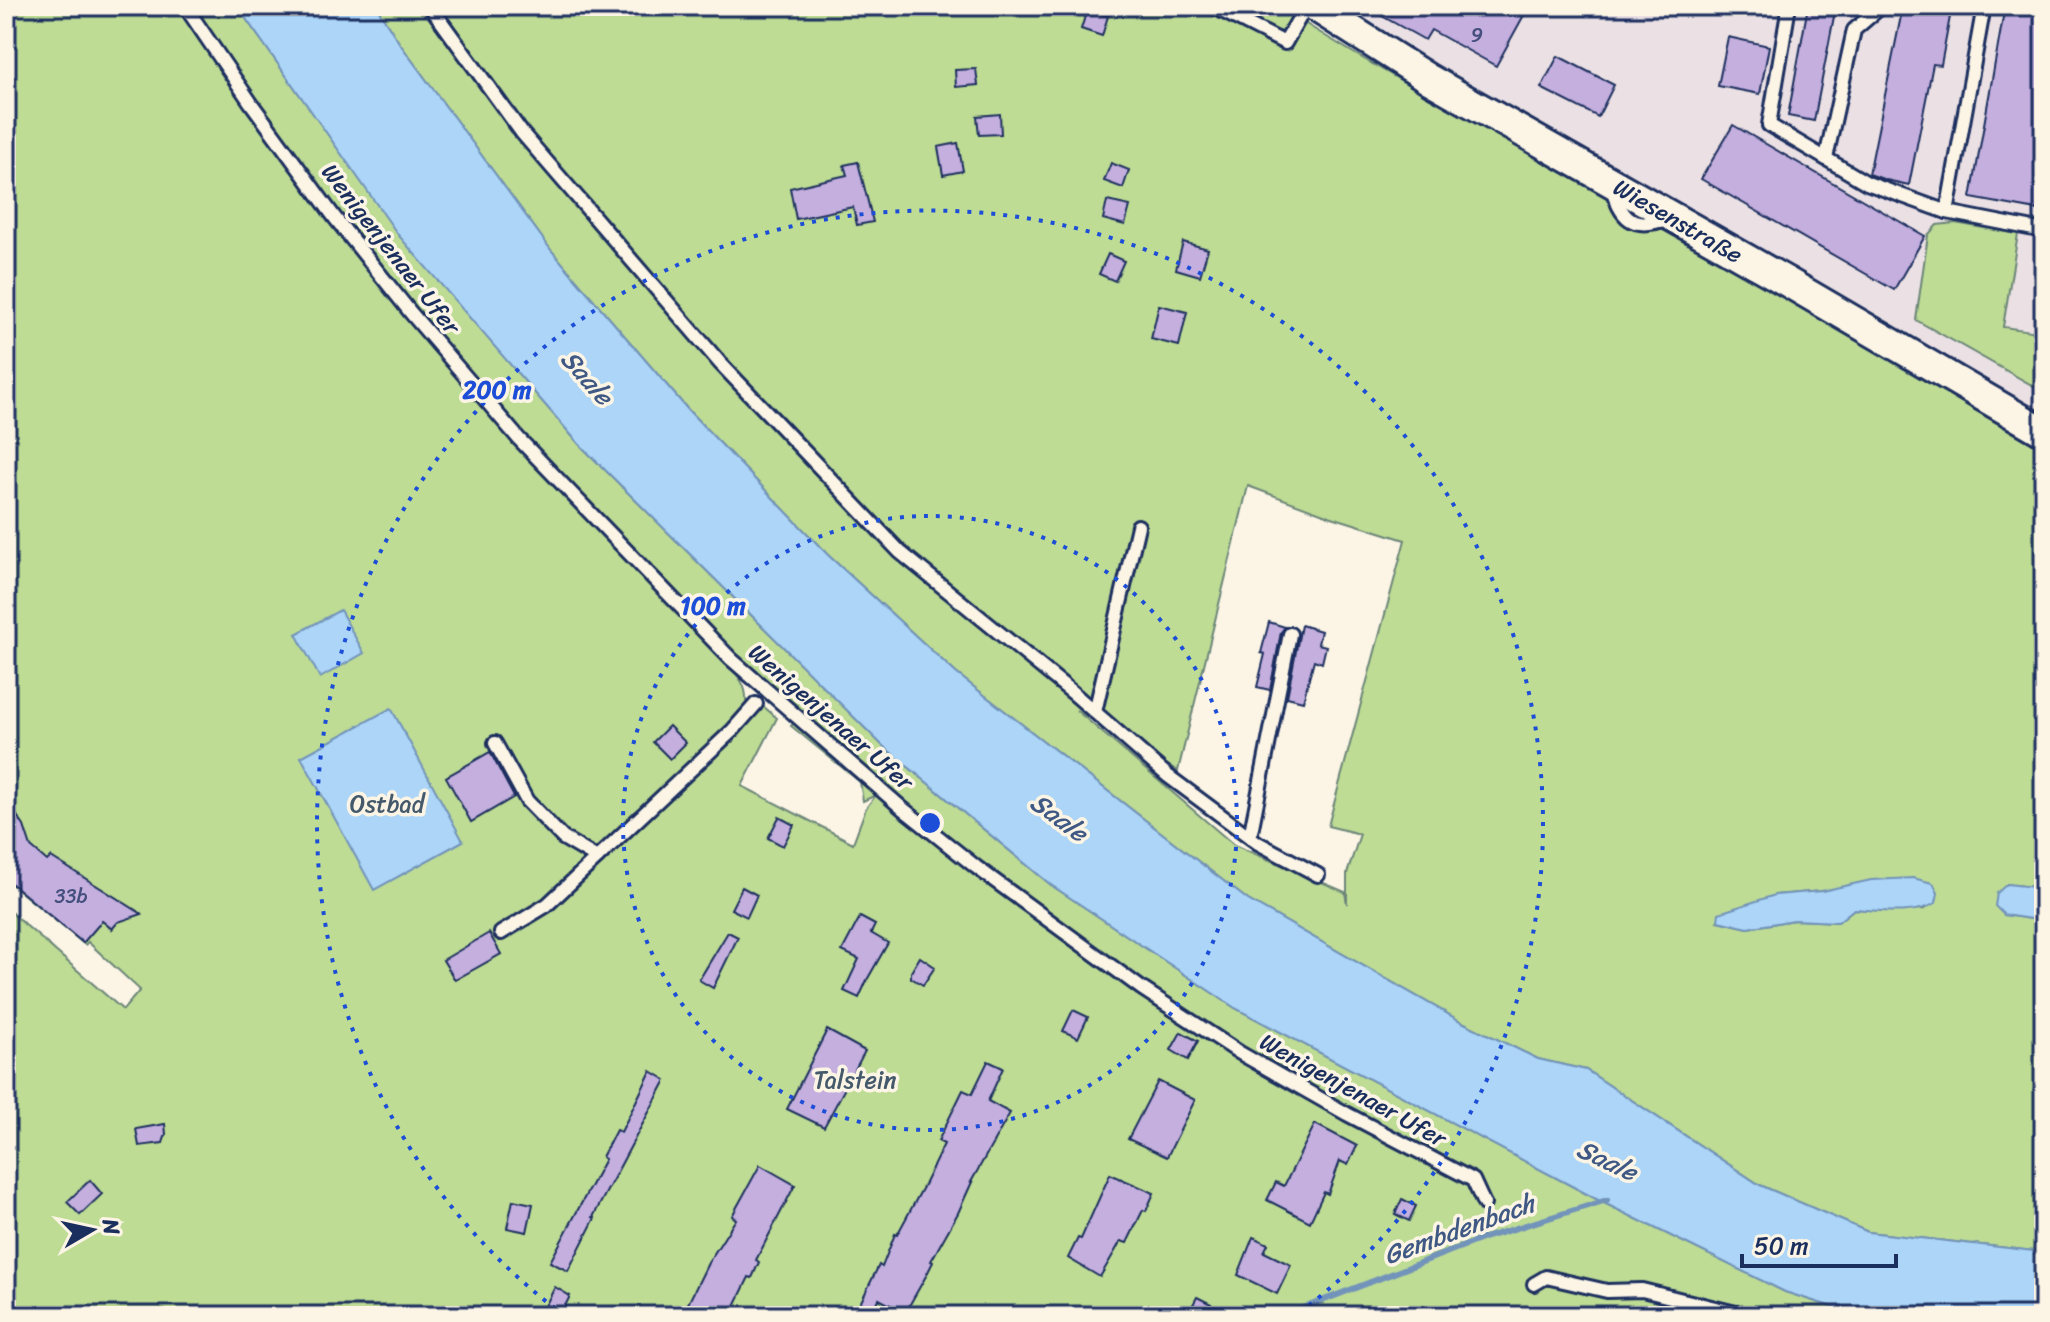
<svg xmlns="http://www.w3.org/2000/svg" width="2050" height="1322" font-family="Sriracha,sans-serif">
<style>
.built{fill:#ebe0e3}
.green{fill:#bedc94;stroke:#6c8679;stroke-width:2;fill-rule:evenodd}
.water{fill:#acd5f7;stroke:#7293ba;stroke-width:2}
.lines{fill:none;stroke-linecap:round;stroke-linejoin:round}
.stream{stroke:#7293ba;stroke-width:6}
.building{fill:#c4afde;stroke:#1b2f5e;stroke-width:2}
.service-casing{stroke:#1b2f5e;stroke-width:18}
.tertiary-casing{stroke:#1b2f5e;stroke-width:34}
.service{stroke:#fcf5e5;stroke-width:12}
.tertiary{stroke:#fcf5e5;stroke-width:28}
.ring{fill:none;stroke:#1d4ed8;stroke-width:4;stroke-dasharray:4 8}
.labels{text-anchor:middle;stroke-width:7;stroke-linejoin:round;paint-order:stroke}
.number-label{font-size:20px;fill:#454f7e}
.street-label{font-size:24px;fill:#1b2f5e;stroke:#fcf5e5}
.park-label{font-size:24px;fill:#445a6c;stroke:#fcf5e5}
.water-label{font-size:26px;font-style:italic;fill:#3f5884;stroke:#fcf5e5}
.centre{fill:#1d4ed8;stroke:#fcf5e5;stroke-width:4}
.ring-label{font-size:24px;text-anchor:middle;font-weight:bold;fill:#1d4ed8;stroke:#fcf5e5;stroke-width:7;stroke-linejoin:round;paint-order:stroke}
</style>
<rect width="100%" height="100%" fill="#fcf5e5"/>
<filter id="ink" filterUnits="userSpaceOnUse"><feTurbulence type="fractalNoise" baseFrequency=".0125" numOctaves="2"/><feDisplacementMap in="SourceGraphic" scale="16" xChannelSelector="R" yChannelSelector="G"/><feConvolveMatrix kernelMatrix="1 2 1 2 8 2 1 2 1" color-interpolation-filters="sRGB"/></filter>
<g filter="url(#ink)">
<!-- built -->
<polygon class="built" points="1338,6 2044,6 2044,416 1487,101"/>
<!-- green -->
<g class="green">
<path d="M6,6H179C280,159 391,303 513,439C581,516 655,589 727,663C737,675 747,684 746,701L764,707L777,718L742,786L853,843L866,808L876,795L863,801L860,782L791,726L801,715C778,695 755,676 733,655C695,619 660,580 624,542C463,377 318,199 191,6H237L399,235L579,444L883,746L1051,885L1235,1008L1602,1202L1785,1292L1861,1316H6V908L123,1010L140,990L88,942L85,945L6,880Z"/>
<path d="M376,6H1278C1391,80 1513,140 1630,207C1769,286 1906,367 2044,447V888L2007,884L2004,915L2044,921V1252L1868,1232L1760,1185L1586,1070L1538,1059L1462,1022L1248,900L956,673L828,555L689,411L551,250L400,44ZM1248,486L1332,517L1405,540L1328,826L1360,834L1347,874V904L1345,892L1234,845L1076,710L1178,771ZM1822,891L1926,909L1887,911L1854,909L1838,922L1794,920L1748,928L1718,921L1775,895Z"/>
<polygon points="1955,223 2018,234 2003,327 2044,333 2044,392 1916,320 1928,235 1937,225"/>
</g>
<!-- water -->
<g class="water">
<polygon points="237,6 376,6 400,44 551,250 689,411 828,555 956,673 1248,900 1462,1022 1538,1059 1586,1070 1760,1185 1868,1232 2044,1252 2044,1316 1861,1316 1785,1292 1602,1202 1235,1008 1051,885 883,746 579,444 399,236"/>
<polygon points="340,610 364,653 320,678 296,634"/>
<polygon points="391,708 463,841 374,890 301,757"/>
<path d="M1913,878L1933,883L1938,893L1936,903C1913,916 1880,911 1854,909L1838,922L1794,920L1748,928L1718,921L1719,913L1775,895L1822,891L1871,880Z"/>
<polygon points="2007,884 2044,888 2044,921 2004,915 1995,906 1997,893"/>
</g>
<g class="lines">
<!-- stream -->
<polyline class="stream" points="1283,1316 1484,1238 1607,1200"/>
</g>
<!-- building -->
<g class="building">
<polygon points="1364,6 1451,6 1467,15 1472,6 1529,6 1496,66 1431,30 1425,40"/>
<polygon points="1808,6 1836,6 1814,121 1788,116"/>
<polygon points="1903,6 1952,6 1941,65 1933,64 1909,185 1886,180 1869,174"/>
<polygon points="2005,6 2044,6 2044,170 2037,210 1971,198"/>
<polygon points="1087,10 1108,16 1102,36 1081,29"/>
<polygon points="1728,37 1769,46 1760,94 1718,86"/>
<polygon points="1558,56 1614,85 1598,117 1541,88"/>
<polygon points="976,69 978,85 956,87 955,70"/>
<polygon points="1000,114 1001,134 979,135 977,116"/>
<polygon points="1733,125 1925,236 1894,290 1701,179"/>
<polygon points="958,143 963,171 943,175 938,147"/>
<polygon points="858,162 873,222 857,225 853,207 796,219 790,188 847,175 844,165"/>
<polygon points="1111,163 1129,170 1123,188 1104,181"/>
<polygon points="1107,201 1130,206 1125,225 1103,219"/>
<polygon points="1183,242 1208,249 1200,276 1176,269"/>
<polygon points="1108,254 1124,261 1115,281 1099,274"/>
<polygon points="1159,305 1187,312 1179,346 1151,339"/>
<polygon points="1269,622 1285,627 1281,632 1270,690 1257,687 1265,654 1261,653"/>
<polygon points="1301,625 1321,631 1318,644 1326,646 1322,663 1314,660 1303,701 1287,697"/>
<polygon points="669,726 686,743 670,759 653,742"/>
<polygon points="490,752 514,797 471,822 446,777"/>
<polygon points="6,800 24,826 31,847 47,861 51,857 142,914 118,922 112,929 102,921 83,943 6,879"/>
<polygon points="779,817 794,825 783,846 768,838"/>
<polygon points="742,887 757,895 747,917 731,909"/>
<polygon points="860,917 875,925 871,933 888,943 867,980 859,998 844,991 859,959 842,951"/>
<polygon points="728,932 738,937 713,988 699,980"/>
<polygon points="489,933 501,954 455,980 443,960"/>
<polygon points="920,957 935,967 923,985 911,978 911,972"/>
<polygon points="1073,1010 1088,1017 1078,1038 1063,1031"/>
<polygon points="827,1030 865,1051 824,1127 787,1109"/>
<polygon points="1181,1032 1198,1041 1188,1060 1171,1050"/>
<polygon points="988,1061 1003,1068 988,1101 1010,1113 971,1182 972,1182 958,1213 931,1261 933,1262 926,1276 905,1313 879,1299 871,1316 854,1316 879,1265 882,1267 895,1234 897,1235 923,1187 944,1144 938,1141 963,1090 972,1094"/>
<polygon points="651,1071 666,1080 593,1217 595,1218 568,1271 550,1262 605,1159 602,1157 616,1130 621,1132"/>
<polygon points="1158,1081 1195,1100 1167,1157 1128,1139"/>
<polygon points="165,1124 166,1134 163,1143 139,1146 136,1129"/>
<polygon points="1315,1124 1357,1146 1348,1165 1340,1161 1328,1194 1324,1192 1310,1222 1267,1200 1276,1182 1284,1186"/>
<polygon points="760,1165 795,1185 756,1260 759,1262 752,1278 749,1277 730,1316 682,1316 708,1263 736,1219 732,1216"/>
<polygon points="1110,1174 1154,1193 1146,1211 1143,1210 1127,1243 1121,1241 1100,1277 1068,1258 1078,1238 1081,1239"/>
<polygon points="90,1180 102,1194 80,1215 67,1202"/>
<polygon points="1402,1199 1416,1206 1409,1221 1395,1214"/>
<polygon points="513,1200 533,1204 527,1232 507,1228"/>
<polygon points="1253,1237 1268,1244 1264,1252 1291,1265 1277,1294 1238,1275"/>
<polygon points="555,1287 570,1296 560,1316 540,1316"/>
<polygon points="1197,1297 1211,1304 1205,1316 1187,1316"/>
</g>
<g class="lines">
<defs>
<g id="service">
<polyline points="185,6 251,103 335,218 411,313 519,439 731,659 902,808 976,867 1141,988 1240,1053 1347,1114 1473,1180 1484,1204"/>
<polyline points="430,6 522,133 720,363 900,552 1073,693 1168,776 1258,843 1318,875"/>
<polyline points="1212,6 1285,43 1306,6"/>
<polyline points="1789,6 1769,125 1867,183 1947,212 1984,6"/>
<polyline points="1826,158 1854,30 1876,11 1877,6"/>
<path d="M1611,185C1621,219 1632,232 1669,218"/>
<polyline points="1947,212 2044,231"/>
<polyline points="1095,712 1138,526"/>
<polyline points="495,743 527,801 563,838 597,858"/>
<polyline points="1250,837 1290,634"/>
<polyline points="501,933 547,905 733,730 756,704"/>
<polyline points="1534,1284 1546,1277 1607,1291 1642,1290 1748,1316"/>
</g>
<polyline id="tertiary" points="1314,6 1429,79 1789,283 2044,432"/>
</defs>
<!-- service casing -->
<use href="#service" class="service-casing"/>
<!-- tertiary casing -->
<use href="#tertiary" class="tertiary-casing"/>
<!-- service -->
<use href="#service" class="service"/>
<!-- tertiary -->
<use href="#tertiary" class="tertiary"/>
</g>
</g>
<!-- distance rings -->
<g class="ring">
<circle cx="930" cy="823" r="307"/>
<path d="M565 1316A613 613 0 1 1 1295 1316"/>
</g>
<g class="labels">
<!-- number labels -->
<g class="number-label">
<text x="1477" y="42">9</text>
<text x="71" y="903">33b</text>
</g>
<!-- street labels -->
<g class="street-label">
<text transform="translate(1678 221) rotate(30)" y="8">Wiesenstraße</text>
<text transform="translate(391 249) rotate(52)" y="8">Wenigenjenaer Ufer</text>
<text transform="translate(831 717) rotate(41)" y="8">Wenigenjenaer Ufer</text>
<text transform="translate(1353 1090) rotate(29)" y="8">Wenigenjenaer Ufer</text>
</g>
<!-- park labels -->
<g class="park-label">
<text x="387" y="812">Ostbad</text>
<text x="855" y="1088">Talstein</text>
</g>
<!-- water labels -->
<g class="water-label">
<text transform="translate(587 377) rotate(48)" y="9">Saale</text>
<text transform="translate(1059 817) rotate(36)" y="9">Saale</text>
<text transform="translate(1607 1160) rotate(25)" y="9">Saale</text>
<text transform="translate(1459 1229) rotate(-20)" y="9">Gembdenbach</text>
</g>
</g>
<circle cx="930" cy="823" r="12" class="centre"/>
<g class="ring-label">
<text x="497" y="398">200 m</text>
<text x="713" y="614">100 m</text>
</g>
<!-- margin -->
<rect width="2050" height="1322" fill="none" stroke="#fcf5e5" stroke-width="32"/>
<rect x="16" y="16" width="2018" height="1290" fill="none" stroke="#1b2f5e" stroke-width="3" filter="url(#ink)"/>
<!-- north arrow -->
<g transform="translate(92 1230) rotate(81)" stroke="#fcf5e5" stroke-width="6" paint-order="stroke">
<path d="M0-6L14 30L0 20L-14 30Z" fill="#1b2f5e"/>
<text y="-12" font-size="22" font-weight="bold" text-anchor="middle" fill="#1b2f5e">N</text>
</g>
<!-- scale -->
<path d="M1742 1254v12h154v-12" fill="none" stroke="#1b2f5e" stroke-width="4"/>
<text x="1754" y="1254" font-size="24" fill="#1b2f5e" stroke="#fcf5e5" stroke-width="6" paint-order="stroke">50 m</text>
</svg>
